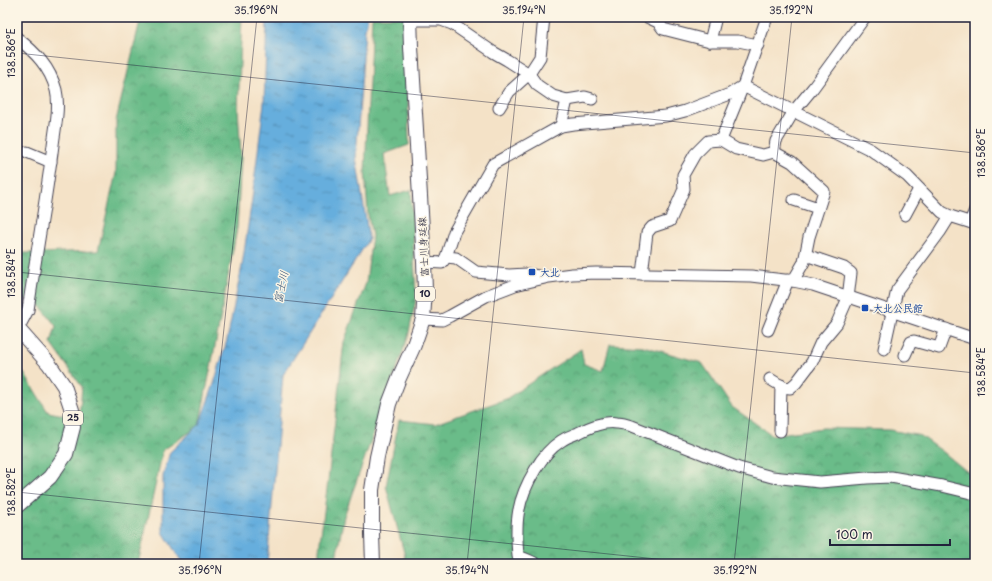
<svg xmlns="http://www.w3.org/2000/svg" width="992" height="581" font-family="'Playpen Sans','Klee One',sans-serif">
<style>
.forest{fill:url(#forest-crowns);stroke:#466f62}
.water{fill:url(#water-ripples);stroke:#44688c}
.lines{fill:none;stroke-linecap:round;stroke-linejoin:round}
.minor-casing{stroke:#423f50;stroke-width:13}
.major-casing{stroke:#423f50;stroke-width:16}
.minor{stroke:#fff;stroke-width:11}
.major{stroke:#fff;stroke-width:14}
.rail{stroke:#22223b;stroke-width:2.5;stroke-dasharray:6 3;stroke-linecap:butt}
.ticks{fill:none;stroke:#22223b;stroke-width:1;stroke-opacity:0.45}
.transit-dot{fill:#1a4fb4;stroke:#fcf5e5;stroke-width:1.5}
.labels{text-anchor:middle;stroke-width:3;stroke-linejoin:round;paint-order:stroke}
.shield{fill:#fcf5e5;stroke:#63616e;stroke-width:1}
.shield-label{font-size:9px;font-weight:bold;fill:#22223b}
.street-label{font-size:10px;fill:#22223b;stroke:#fcf5e5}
.transit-label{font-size:10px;font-weight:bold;fill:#164399;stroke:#fcf5e5;text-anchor:start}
.water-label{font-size:11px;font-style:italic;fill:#3d5a7c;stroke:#fcf5e5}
.neatline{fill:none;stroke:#22223b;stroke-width:1.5}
.ticks-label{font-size:10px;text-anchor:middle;fill:#22223b}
</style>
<defs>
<pattern id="forest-crowns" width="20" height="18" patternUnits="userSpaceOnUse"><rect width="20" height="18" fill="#6abc89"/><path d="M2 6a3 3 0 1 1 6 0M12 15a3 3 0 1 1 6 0" fill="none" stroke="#579871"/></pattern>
<pattern id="water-ripples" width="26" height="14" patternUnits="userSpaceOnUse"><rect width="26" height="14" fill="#66aedd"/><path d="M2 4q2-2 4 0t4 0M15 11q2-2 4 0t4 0" fill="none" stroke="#548db4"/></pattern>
</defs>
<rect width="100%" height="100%" fill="#fcf5e5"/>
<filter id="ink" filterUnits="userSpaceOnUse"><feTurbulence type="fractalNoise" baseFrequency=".025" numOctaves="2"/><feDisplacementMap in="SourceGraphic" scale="8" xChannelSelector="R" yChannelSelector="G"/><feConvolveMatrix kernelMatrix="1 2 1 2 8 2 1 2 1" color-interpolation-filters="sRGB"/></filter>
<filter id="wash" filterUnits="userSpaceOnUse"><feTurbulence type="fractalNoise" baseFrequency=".012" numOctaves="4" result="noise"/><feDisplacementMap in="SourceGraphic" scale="16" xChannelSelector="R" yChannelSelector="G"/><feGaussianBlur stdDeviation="0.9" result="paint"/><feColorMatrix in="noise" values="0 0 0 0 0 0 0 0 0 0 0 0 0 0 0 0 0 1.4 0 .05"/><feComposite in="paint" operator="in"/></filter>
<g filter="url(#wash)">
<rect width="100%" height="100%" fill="#f4e2c7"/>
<!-- forest -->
<g class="forest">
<polygon points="141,17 242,17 238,109 241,157 237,228 218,331 199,426 163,450 138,564 17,564 17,362 48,412 79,418 82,387 51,343 56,326 37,302 25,299 17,301 17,253 35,253 98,251 116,173 116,121"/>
<polygon points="372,17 407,17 407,52 409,145 384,154 390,196 411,190 416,299 408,337 344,516 335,564 319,564 319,550 328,481 344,342 366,283 372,236 368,215 365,171"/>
<polygon points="610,344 643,346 702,363 732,407 772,435 823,428 890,430 921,436 942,451 965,470 975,477 975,564 403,564 405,556 386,486 399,420 435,424 506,399 581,349 584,364 603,371"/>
</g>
<!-- water -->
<polygon class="water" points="267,17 368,17 365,29 356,157 369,239 283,375 267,564 183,564 163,532 163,476 170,452 199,425 214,384 227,340 242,266 252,199 264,103"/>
</g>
<g filter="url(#ink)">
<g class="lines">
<defs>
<g id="minor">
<polyline points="647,17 658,22 663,29 710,41 738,41 758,45"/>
<polyline points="410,20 441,20 452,24 493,52 507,60 529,74 537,85 553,96 567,100 585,97 592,99"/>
<path d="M17,38C35,52 50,67 56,90C60,107 55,128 53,145C46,200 36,255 28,310L18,329"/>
<polyline points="710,41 716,17"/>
<polyline points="499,108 509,92 529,74 540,57 544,17"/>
<polyline points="561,126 567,100"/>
<polyline points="27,152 51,162"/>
<polyline points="774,152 776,141 794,111 813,88 865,17"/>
<polyline points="794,200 818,208"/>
<polyline points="905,215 919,189"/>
<polyline points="970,222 975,210"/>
<polyline points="446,257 456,258 476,272 509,275 527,274 538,276"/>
<polyline points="424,262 442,263 446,257 454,232 493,164 561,126 573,124 666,116 685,111 730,94 743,86 767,17"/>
<polyline points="642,274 647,233 652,227 670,221 684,189 683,175 695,154 708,141 721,140"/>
<polyline points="793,281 804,262 809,237 824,191 792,162 774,152 763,155 736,149 721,140 743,86 871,150 907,176 942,212 950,216 975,224"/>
<polyline points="423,319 442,320 450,316 486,296 515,285 549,277 572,274 596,273 751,276 793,281 813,285 975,339"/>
<polyline points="768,330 788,280"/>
<polyline points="884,349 897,290 940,232 950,216"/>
<polyline points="905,355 911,342 914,341 939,348 946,329"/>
<polyline points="770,379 783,387 790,388 796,383 812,362 821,342 837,323 848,298 851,273 844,268 806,255"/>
<polyline points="780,431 781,385"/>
<path d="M536,564C532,561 523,558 518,556C515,521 517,500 535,470C542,458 550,448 561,441C567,437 573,435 578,433C590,427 603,421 617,423C622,423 627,425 632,426L739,468L772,477L820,482L867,478L891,477L942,486L975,494"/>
</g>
<g id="major">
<polyline points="17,328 49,364 64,386 72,410 73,427 66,454 50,477 17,506"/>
<polyline points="373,564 372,534 372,490 377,457 389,404 399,378 414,345 423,319 425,290 424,262 411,47 410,17"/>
</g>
</defs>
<!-- minor casing -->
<use href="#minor" class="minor-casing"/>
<!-- major casing -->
<use href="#major" class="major-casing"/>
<!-- minor -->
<use href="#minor" class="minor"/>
<!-- major -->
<use href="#major" class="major"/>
<!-- rail -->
<polyline class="rail" points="17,546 20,532"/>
</g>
</g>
<!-- ticks -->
<path class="ticks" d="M17,53L975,153M17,272L975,373M17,492L704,564M199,564L257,17M467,564L524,17M734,564L792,17"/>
<!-- markers -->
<g class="transit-dot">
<rect x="528" y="268" width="8" height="8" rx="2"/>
<rect x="861" y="304" width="8" height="8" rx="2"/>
</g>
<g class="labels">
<!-- shield labels -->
<g class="shield">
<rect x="415" y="287" width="20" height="14" rx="3"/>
<rect x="63" y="411" width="20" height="14" rx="3"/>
</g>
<g class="shield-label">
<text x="425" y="297">10</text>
<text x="73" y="421">25</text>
</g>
<!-- street labels -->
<g class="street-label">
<text transform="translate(423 247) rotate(-93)" y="4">富士川身延線</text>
</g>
<!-- transit labels -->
<g class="transit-label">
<text x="540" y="276">大北</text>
<text x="873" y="312">大北公民館</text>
</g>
<!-- water labels -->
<g class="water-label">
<text transform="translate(281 287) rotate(-78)" y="4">富士川</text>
</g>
</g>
<!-- margin -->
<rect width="992" height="581" fill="none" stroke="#fcf5e5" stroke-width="44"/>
<!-- scale -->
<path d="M830 539v6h120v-6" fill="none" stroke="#22223b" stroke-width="2"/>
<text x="836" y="539" font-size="12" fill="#22223b" stroke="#fcf5e5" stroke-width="3" paint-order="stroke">100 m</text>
<rect x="22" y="22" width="948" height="537" class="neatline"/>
<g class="ticks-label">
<text x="256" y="14">35.196°N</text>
<text x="524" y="14">35.194°N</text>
<text x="791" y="14">35.192°N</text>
<text transform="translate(11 53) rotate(-90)" y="4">138.586°E</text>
<text transform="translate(981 153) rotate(-90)" y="4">138.586°E</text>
<text transform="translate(11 273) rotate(-90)" y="4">138.584°E</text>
<text transform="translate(981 372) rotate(-90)" y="4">138.584°E</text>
<text transform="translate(11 492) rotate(-90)" y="4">138.582°E</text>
<text x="200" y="574">35.196°N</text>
<text x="467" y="574">35.194°N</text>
<text x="735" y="574">35.192°N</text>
</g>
</svg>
